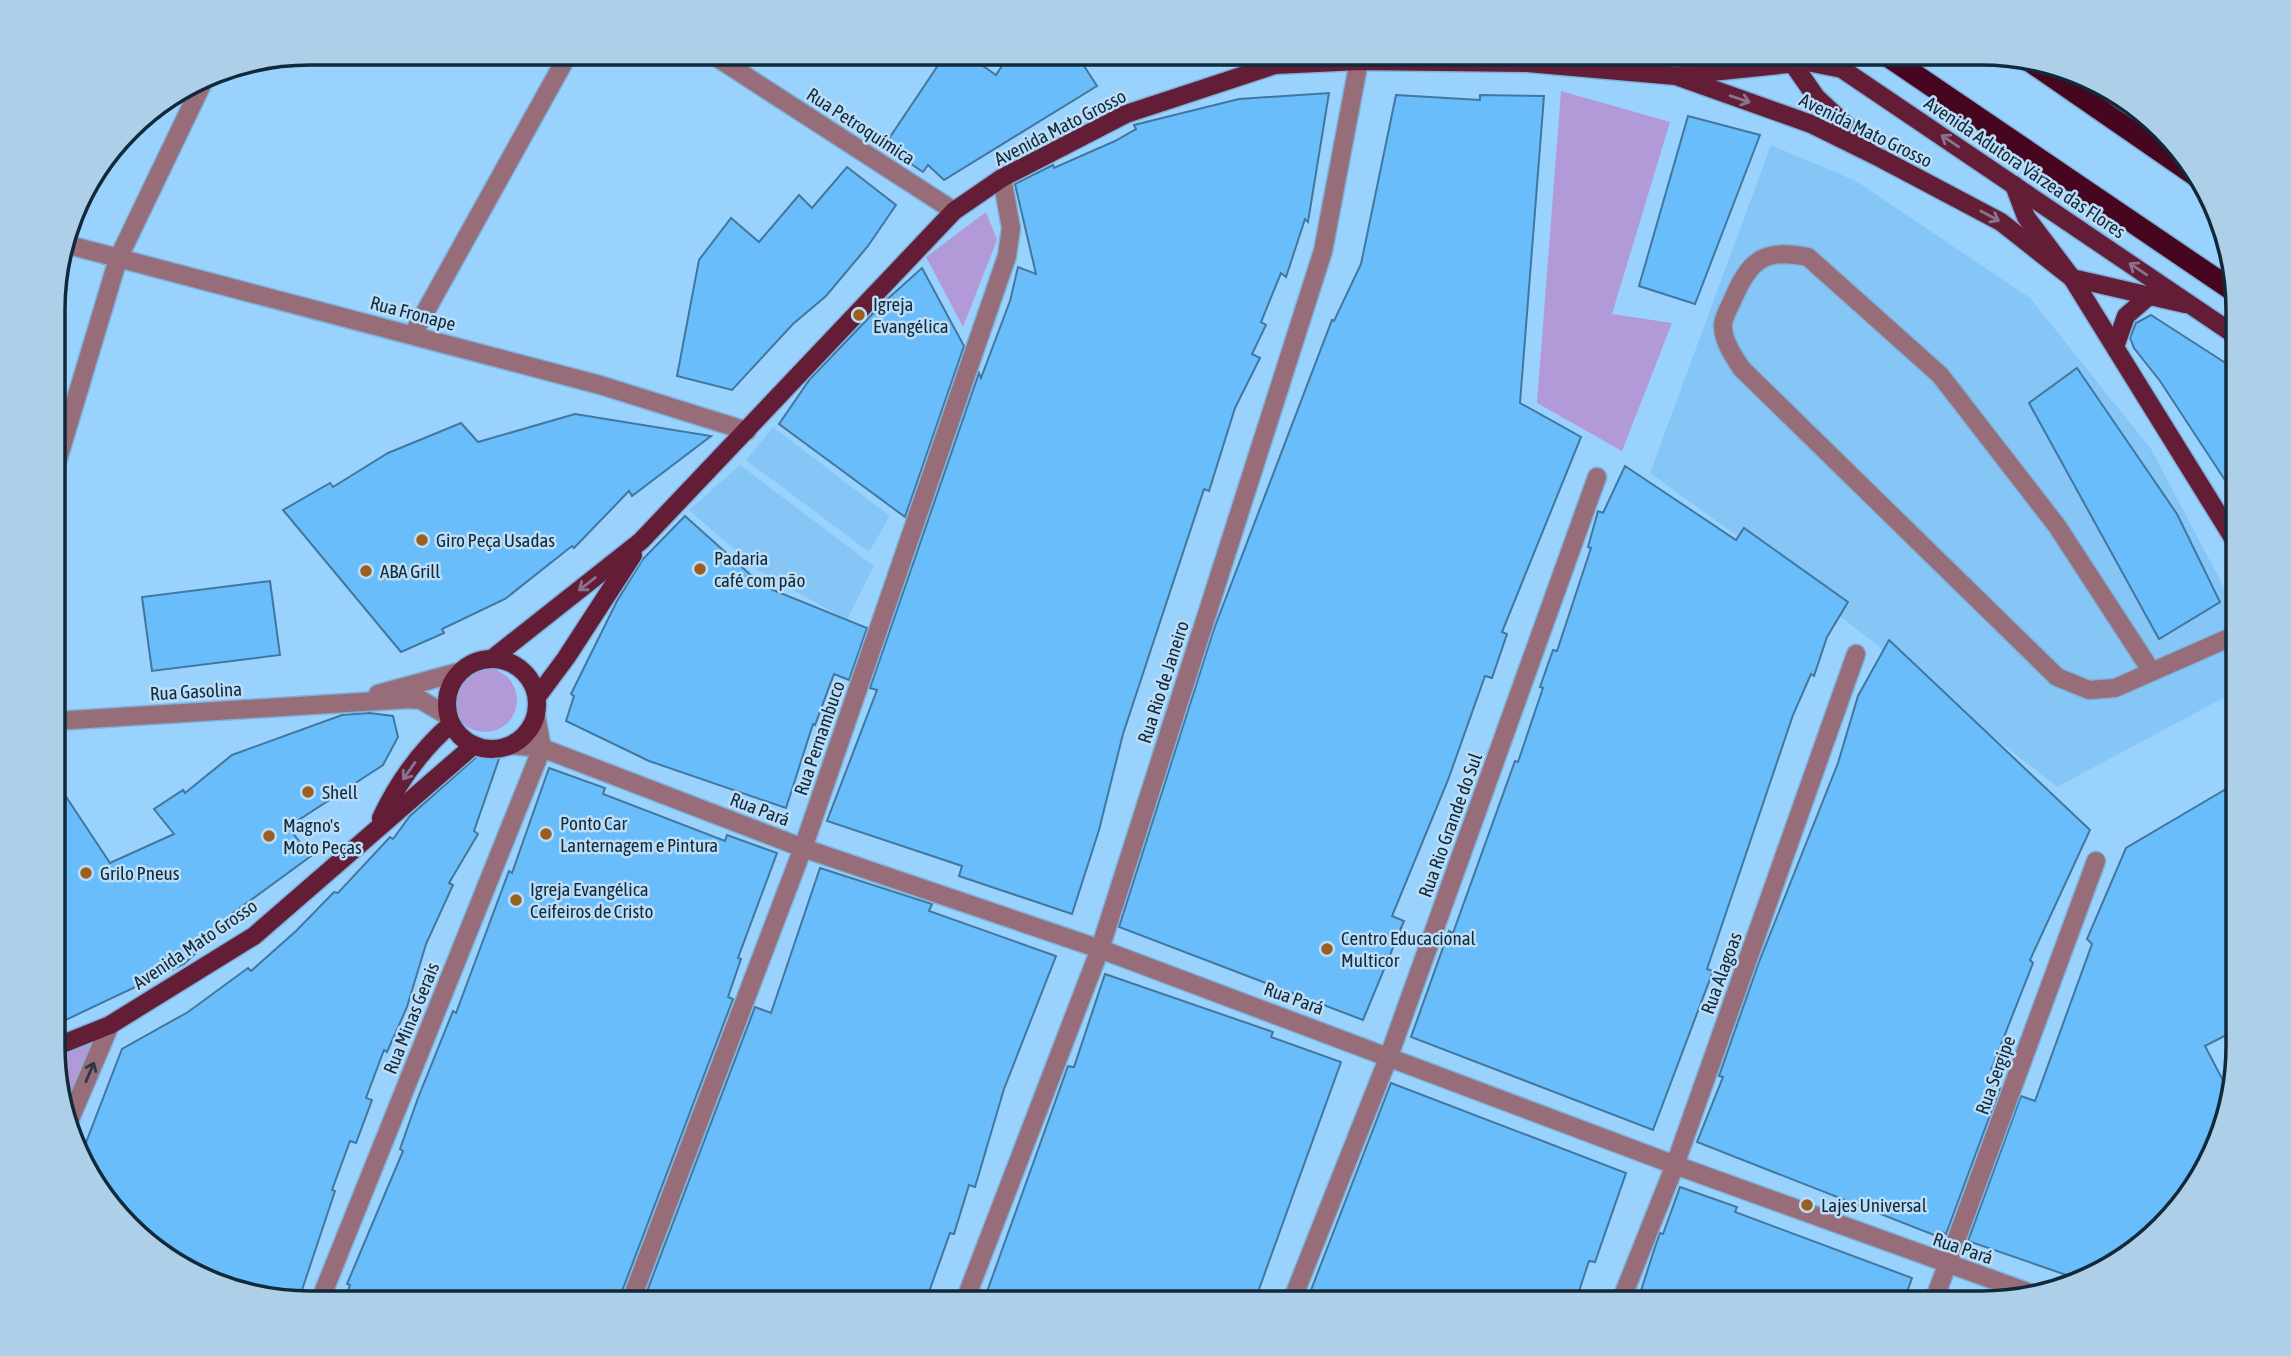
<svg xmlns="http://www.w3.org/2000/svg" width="2291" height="1356" font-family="'Asap Condensed',sans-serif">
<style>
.built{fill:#86c6f7}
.green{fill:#b299d7}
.building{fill:#69bdfa;stroke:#41779f;stroke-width:2}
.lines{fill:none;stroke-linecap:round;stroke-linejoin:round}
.minor-casing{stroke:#7fb0d7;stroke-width:21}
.major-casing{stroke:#7fb0d7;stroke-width:21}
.highway-casing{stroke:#7fb0d7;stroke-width:24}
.minor{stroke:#966d78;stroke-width:18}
.major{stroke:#631d36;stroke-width:18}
.highway{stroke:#470620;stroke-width:21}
.oneway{stroke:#8b738d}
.oneway2{stroke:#2c3746}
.poi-dot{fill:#9a5f20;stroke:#bbddf7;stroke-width:2.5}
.labels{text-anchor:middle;stroke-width:5;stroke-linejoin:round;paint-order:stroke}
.street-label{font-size:19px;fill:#12293a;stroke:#bbddf7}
.poi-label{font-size:19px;fill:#12293a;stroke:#bbddf7;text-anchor:start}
.rim{fill:none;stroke:#12293a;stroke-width:3.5}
</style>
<rect width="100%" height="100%" fill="#9ad2fe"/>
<!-- built -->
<g class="built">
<polygon points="1771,145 1856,181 2030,298 2151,449 2238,614 2238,690 2057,787 1751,546 1650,473"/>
<polygon points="773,427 890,516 869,552 746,460"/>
<polygon points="740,465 874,566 847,620 760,572 689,510"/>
</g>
<!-- green -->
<g class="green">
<polygon points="1561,91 1670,122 1612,314 1672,323 1622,451 1537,403"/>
<polygon points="986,212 997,240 963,327 926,257"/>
<circle cx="485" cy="700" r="32"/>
<polygon points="99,1035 67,1112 55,1079 55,1053"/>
</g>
<!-- building -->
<g class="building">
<polygon points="947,52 963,52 996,75 1011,52 1075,52 1097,86 944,180 928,165 923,172 884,146"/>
<polygon points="1329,93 1308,222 1305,219 1286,277 1281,273 1261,322 1266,325 1252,354 1260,358 1235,408 1209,491 1204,489 1123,734 1099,830 1072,914 959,876 962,866 827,821 877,690 870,688 979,373 981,378 1010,301 1018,267 1036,274 1015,184 1053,165 1054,168 1115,141 1136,129 1134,125 1239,99"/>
<polygon points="1396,95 1480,100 1480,95 1544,96 1520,403 1581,437 1502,632 1507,634 1492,678 1485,676 1448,780 1392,916 1404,921 1363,1020 1119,927 1214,629 1332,320 1334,321 1361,264"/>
<polygon points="1688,116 1760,135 1695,304 1639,286"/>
<polygon points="847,167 896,205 868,246 826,296 793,324 732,390 677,376 699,260 731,218 759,242 799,195 812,208"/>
<polygon points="922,268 964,346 905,517 779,424 810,379 883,303"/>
<polygon points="2151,315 2238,371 2238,500 2160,381 2134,348 2130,338 2136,323"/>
<polygon points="2077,368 2177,514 2220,602 2159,639 2029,403"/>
<polygon points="575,414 711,436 632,496 629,491 574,548 572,546 505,599 442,629 444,633 401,652 283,510 330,483 333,487 388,453 461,423 478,442"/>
<polygon points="1625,466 1736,540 1744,528 1848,602 1827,637 1814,676 1811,674 1793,715 1707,969 1713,971 1653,1130 1411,1037 1449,931 1453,933 1515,761 1518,762 1543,688 1540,687 1553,650 1557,651 1591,548 1588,547 1598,511 1603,513"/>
<polygon points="685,516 763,586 867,628 849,680 834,674 815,725 813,724 786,808 649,761 566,721 574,696 571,694 617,601 643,559"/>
<polygon points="270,581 280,655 152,671 142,597"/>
<polygon points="1889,640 2090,830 2030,960 2033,963 1991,1070 1993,1071 1988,1083 2000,1088 1946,1234 1941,1232 1939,1237 1697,1142 1723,1077 1719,1076 1759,962 1838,763 1858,696"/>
<polygon points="369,713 393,716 398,737 383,765 288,827 311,856 229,916 232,920 184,964 55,1025 55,780 110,863 174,834 154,809 183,790 185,793 232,755 342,715"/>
<polygon points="482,752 500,756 474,831 478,834 449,883 453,885 426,944 407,1007 387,1052 384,1050 366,1098 372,1100 356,1143 350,1141 332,1190 335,1191 298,1302 243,1295 181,1269 96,1189 82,1153 122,1049 188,1012 248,968 251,971 296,931 334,892 338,893 390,837 393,839 410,816"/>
<polygon points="549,768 605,788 603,794 725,841 727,835 777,853 738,958 741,959 728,997 733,999 624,1286 615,1303 344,1303 350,1285 347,1284 403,1151 400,1149 418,1098 453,1011 456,1013 509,871 512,873"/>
<polygon points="2238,782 2238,1029 2205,1046 2229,1092 2190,1189 2110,1269 2078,1279 1968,1241 2021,1096 2035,1101 2092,944 2087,939 2126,848"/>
<polygon points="820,868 932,904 929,911 1056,956 1004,1089 975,1187 969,1185 954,1234 950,1233 925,1303 672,1303 646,1294 755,1007 771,1013"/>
<polygon points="1105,974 1273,1032 1271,1037 1341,1062 1254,1303 983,1303 1068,1066 1074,1067"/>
<polygon points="1391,1083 1626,1173 1595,1262 1589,1261 1575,1303 1306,1303"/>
<polygon points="1680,1187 1737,1207 1735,1212 1912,1278 1903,1303 1637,1303 1655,1247 1660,1233 1663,1234"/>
</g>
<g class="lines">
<defs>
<g id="minor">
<polyline points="710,53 954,211"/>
<polyline points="1258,53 1275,65"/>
<polyline points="65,244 600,385 747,431"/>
<polyline points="413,334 569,53"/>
<polyline points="55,469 118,259 206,76"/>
<path d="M2152,672L2057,526L1940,375L1808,257C1765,248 1750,259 1733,299C1730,306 1724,316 1723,324C1722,340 1734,357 1742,369L2057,677L2089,690L2115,688L2238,634"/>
<polyline points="378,694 459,672"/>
<polyline points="536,716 542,748"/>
<polyline points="55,721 410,699 421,700 448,716"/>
<polyline points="511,745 542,748 803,848 1100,949 1675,1165 2030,1293"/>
<polyline points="70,1119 110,1025"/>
<polyline points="319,1303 542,748"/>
<polyline points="630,1303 803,848 1007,256 1011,228 1002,178"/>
<polyline points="964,1303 1100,949 1323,251 1359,61"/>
<polyline points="1291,1303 1389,1056 1597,477"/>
<polyline points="1620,1303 1675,1165 1856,654"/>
<polyline points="1933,1303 2096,861"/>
</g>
<g id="major">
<polyline points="1793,64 1816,97 1866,144"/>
<polyline points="1683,75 1807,62 1842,69 2238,337"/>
<polyline points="2014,185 2026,217 2072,278 2185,304"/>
<polyline points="2115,347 2126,316 2149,296"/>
<polyline points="493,658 641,541 954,211 1002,178 1126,114 1275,65 1359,61 1527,63 1676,76 1811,124 1880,158 2001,222 2072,278 2238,546"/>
<circle cx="492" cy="704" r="45"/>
<polyline points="537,697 566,658 633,555"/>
<path d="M381,818C398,782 421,750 451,724"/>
<polyline points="55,1047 110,1025 254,936 474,745"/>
</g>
<g id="highway">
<polyline points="1883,53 2238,294"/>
<polyline points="2025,58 2199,178"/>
</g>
</defs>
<!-- minor casing -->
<use href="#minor" class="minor-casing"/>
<!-- major casing -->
<use href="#major" class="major-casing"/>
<!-- highway casing -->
<use href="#highway" class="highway-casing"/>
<!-- minor -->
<use href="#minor" class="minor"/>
<!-- major -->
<use href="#major" class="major"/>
<!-- highway -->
<use href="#highway" class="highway"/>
</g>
<!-- one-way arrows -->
<defs><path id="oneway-shaft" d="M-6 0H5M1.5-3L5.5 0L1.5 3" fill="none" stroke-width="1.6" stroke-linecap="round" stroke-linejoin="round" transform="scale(1.75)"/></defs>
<g class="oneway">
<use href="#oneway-shaft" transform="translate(1740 99) rotate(19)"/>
<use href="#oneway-shaft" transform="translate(1950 141) rotate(-146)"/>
<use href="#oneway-shaft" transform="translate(1990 216) rotate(28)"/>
<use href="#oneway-shaft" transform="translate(2138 269) rotate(-146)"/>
<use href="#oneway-shaft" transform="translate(587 584) rotate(142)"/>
<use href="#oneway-shaft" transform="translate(409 771) rotate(125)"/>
</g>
<use class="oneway2" href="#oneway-shaft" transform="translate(90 1072) rotate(-67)"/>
<!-- markers -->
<g class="poi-dot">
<circle cx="859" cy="315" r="7"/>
<circle cx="422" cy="540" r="7"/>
<circle cx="700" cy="569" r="7"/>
<circle cx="366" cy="571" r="7"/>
<circle cx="308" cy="792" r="7"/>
<circle cx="546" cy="834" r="7"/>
<circle cx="269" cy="836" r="7"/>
<circle cx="86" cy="873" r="7"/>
<circle cx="516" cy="900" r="7"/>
<circle cx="1327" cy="949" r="7"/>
<circle cx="1807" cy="1205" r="7"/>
</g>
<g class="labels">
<!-- street labels -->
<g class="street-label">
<text transform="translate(861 126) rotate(33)" y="7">Rua Petroquímica</text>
<text transform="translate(1060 127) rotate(-27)" y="7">Avenida Mato Grosso</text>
<text transform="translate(1866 130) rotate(26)" y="7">Avenida Mato Grosso</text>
<text transform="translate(2025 167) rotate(34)" y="7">Avenida Adutora Várzea das Flores</text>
<text transform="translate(413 313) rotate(15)" y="7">Rua Fronape</text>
<text transform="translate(1163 682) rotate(-72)" y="7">Rua Rio de Janeiro</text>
<text transform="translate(196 691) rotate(-3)" y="7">Rua Gasolina</text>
<text transform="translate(819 738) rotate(-71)" y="7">Rua Pernambuco</text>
<text transform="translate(760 809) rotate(21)" y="7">Rua Pará</text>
<text transform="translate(1450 825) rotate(-70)" y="7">Rua Rio Grande do Sul</text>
<text transform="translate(195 944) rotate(-34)" y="7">Avenida Mato Grosso</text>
<text transform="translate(1721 973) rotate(-70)" y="7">Rua Alagoas</text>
<text transform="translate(1294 998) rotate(20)" y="7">Rua Pará</text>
<text transform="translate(411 1018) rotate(-68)" y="7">Rua Minas Gerais</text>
<text transform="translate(1995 1075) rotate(-70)" y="7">Rua Sergipe</text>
<text transform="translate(1963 1248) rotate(19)" y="7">Rua Pará</text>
</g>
<!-- poi labels -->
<g class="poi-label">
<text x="873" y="311">Igreja<tspan x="873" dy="22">Evangélica</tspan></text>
<text x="436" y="547">Giro Peça Usadas</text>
<text x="714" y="565">Padaria<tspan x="714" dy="22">café com pão</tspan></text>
<text x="380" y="578">ABA Grill</text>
<text x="322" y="799">Shell</text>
<text x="560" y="830">Ponto Car<tspan x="560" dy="22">Lanternagem e Pintura</tspan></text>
<text x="283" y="832">Magno's<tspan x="283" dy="22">Moto Peças</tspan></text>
<text x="100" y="880">Grilo Pneus</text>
<text x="530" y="896">Igreja Evangélica<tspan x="530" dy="22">Ceifeiros de Cristo</tspan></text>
<text x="1341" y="945">Centro Educacional<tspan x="1341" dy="22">Multicor</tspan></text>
<text x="1821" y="1212">Lajes Universal</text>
</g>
</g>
<!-- crop -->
<path d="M0 0H2291V1356H0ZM310 65H1981A245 245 0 0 1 2226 310V1046A245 245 0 0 1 1981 1291H310A245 245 0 0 1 65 1046V310A245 245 0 0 1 310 65Z" fill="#adcfe8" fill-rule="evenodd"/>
<path class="rim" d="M310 65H1981A245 245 0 0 1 2226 310V1046A245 245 0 0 1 1981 1291H310A245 245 0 0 1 65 1046V310A245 245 0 0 1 310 65Z"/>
</svg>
